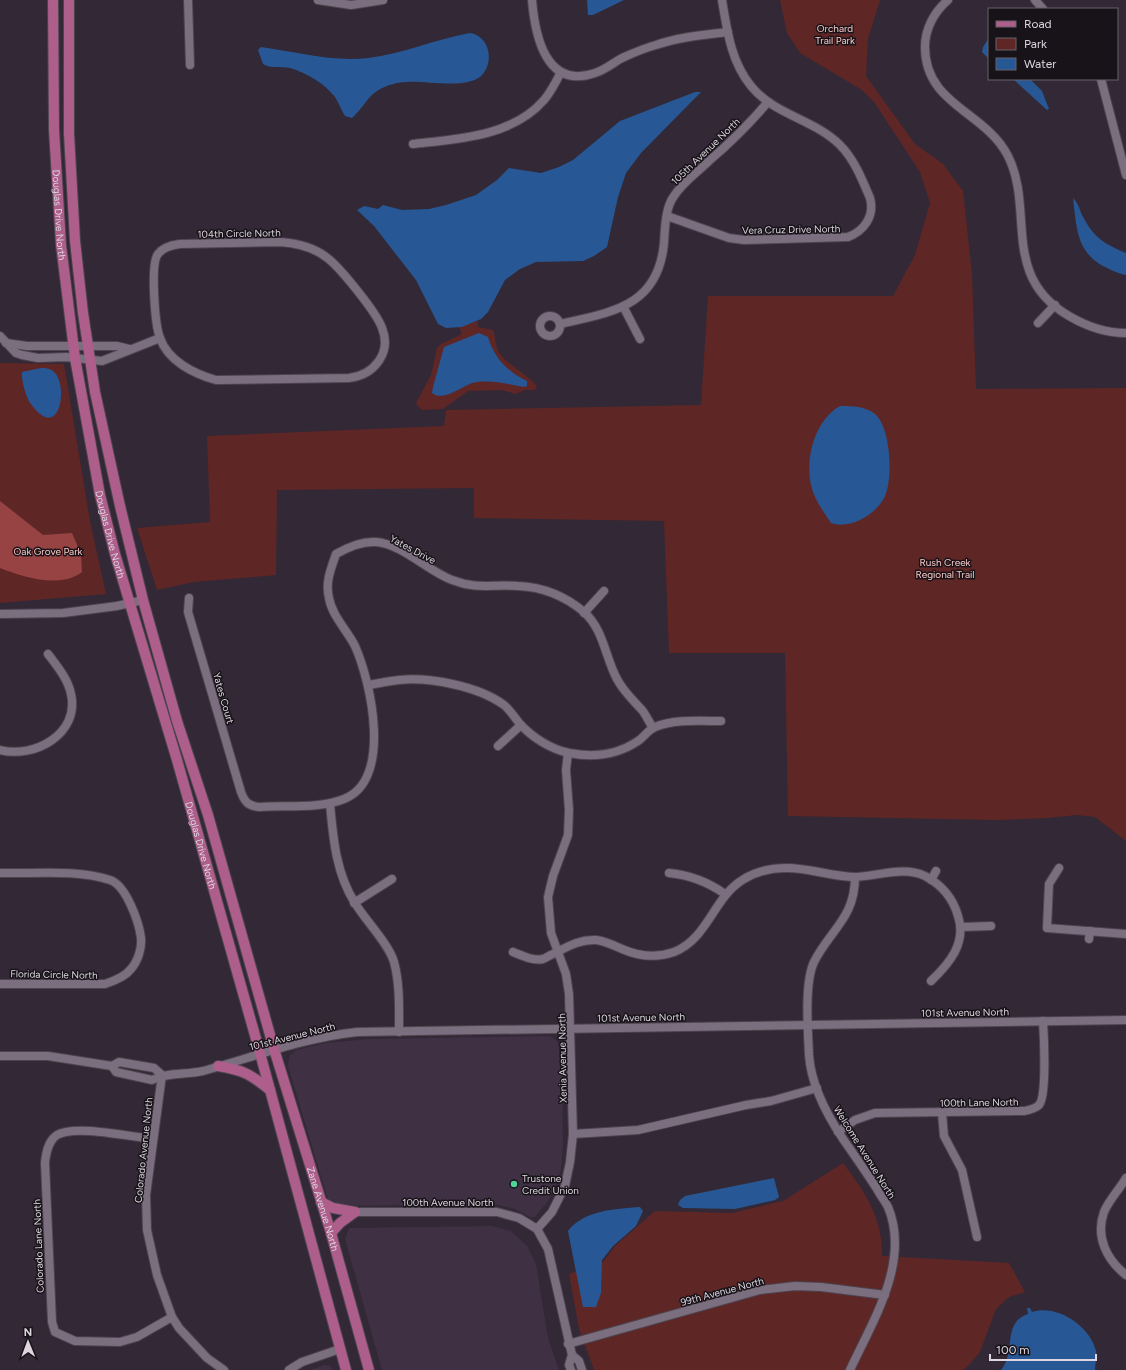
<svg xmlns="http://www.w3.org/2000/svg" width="1126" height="1370" font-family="Figtree,sans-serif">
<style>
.built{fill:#3f3043}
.green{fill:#5f2626}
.forest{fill:#974343}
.water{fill:#275895}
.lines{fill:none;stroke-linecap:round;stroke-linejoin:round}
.minor-casing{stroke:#4d444f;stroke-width:10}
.major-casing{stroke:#4d444f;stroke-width:12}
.minor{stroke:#7b6f7f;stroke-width:8}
.major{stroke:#ad5e8b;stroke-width:10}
.poi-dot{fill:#51d398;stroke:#181319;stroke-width:1.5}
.labels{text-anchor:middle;stroke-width:3;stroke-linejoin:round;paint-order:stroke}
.park-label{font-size:10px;fill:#fac8c5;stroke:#181319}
.street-label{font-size:10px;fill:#ddd6df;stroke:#181319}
.poi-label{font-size:10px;fill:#ddd6df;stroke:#181319;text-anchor:start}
</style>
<rect width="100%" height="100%" fill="#332836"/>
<!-- built -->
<g class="built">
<polygon points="550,1036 557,1041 559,1047 562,1078 563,1146 561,1170 556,1184 549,1200 535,1217 530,1217 515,1209 494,1204 339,1206 332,1204 328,1200 288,1066 290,1055 296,1050 326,1043 368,1039"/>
<polygon points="492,1226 511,1231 527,1246 536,1264 548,1338 559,1370 382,1370 345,1239 349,1228"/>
<polygon points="324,1365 330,1366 332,1370 310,1370"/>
</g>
<!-- green -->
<g class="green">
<polygon points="780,0 880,0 868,39 866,76 915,144 943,164 963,191 972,274 976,389 1126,388 1126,841 1095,817 1077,815 1048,818 997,820 788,816 785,653 669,653 664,521 474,518 474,488 277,490 276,575 194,582 157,590 137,528 210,522 207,436 444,426 446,410 701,405 708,296 893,296 915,255 930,203 920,172 874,102 862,90 800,53 787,33"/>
<path d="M478,321V327L493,330C496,337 495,348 500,354C508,365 533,378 537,387L535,390H525L515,394L502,390L468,391L443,409L422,410L416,404L417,401L431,375L437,348L441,344L462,334L459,327Z"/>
<polygon points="0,363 64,364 90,521 106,594 0,603"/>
<path d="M843,1163C865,1192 883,1218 882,1256L1009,1263L1025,1292L1009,1297L996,1309L980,1352L970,1364L963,1370H594L579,1329L569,1274L603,1262L615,1246L655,1211L732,1213L783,1201Z"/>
</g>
<!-- forest -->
<path class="forest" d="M0,501L43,535L72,533L81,554L82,572C60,589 23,577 0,568Z"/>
<!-- water -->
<g class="water">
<polygon points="587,0 624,0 593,15 588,15"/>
<path d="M470,33C490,36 495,63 481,76C465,90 425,80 406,82C398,82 389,85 382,88C368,94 363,109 352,118L345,116C341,110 339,103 335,97C324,83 307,73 290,68C282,66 270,69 263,64L258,50L261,47C297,52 332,62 368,58C403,54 435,39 470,33Z"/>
<polygon points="989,38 989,59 982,52 983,47"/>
<polygon points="1013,79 1030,79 1042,91 1049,109 1047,110"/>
<polygon points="695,92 701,92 641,153 626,173 618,197 607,247 594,256 583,261 536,262 520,269 505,280 488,312 481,319 462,327 446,328 438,324 416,280 374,226 357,210 364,206 378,209 383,205 402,210 429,209 446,205 476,195 497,180 509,168 541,173 559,167 573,160 620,121"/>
<path d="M1073,198C1078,203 1079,208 1082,215C1094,238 1103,243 1126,253V275C1120,274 1114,271 1109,269C1076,254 1077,230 1073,198Z"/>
<path d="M479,333L488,337C494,358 508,372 527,381V386L524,387C508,384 489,379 472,383C461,387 443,402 432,393L433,387L444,347Z"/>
<path d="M41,368C45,368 49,368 53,371C69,382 61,445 31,404C26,398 21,379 22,372Z"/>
<path d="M840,406C852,406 865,406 875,414C891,428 893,478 885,496C877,514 850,530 831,523C823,511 814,499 811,485C805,458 815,420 840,406Z"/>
<polygon points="774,1178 779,1197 775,1200 735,1209 683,1208 678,1205 680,1200 685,1196"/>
<path d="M640,1207L643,1211L636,1226L613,1246L602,1260L601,1293L596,1307H583L568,1231C584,1210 615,1209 640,1207Z"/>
<path d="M1027,1308H1030L1032,1312C1057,1304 1090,1326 1096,1351C1097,1357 1095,1364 1095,1370H1001C1016,1353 1002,1322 1028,1314Z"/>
</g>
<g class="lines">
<defs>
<g id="minor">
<polyline points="188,0 190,65"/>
<polyline points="318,0 351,5 383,0"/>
<path d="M532,0C535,36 546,90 595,73C605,70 613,63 622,58C633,53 645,48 656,45C679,37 704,35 728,32"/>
<path d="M948,0C934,12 925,29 925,47C925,105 985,111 1008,156C1035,210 1000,276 1069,316C1086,326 1106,333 1126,333"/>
<polyline points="1035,0 1043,9"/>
<polyline points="1101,79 1126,175"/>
<path d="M413,144C457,139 512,137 544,100C551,92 556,82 561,72"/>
<path d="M667,216L729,238L744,240L848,237C864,231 875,216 870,198C862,179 854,159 840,145C814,119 774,115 751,86C731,62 727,30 722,0"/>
<path d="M280,242C295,243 313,247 326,257C339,266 377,313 382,328C392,353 374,375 349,378L216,380C194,374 168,361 160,338C155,325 150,264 158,254C163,247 172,245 180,244Z"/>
<polyline points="624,308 640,339"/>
<circle cx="550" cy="326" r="10"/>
<polyline points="1038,323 1055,305"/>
<path d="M560,324C612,312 658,307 664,243C665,229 665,208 674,196C683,182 698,172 710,160C731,142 750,123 768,102"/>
<polyline points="0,336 16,353 22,355 38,358 66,357 102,361 160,338"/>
<polyline points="6,343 27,346 117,346 129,349"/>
<path d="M189,598L188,612L241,792C245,803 249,806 260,807C287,805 319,809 344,799C393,780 371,682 355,646C347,630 332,616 329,598C325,582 331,569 336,554C348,547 363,541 376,542C402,544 428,571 452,580C478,590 492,584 518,586C542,587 565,596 584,612C604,630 605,657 617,679C623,691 633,700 642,710C646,715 649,722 653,728"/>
<polyline points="584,613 604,591"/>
<polyline points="0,614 63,613 117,606 143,600"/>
<path d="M369,685C379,683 389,681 399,680C430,677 478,686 504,705C510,710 515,718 520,724C532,737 550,749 569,753C594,758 617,755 638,741C644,737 648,730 655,727C675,719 700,721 721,721"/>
<polyline points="498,746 521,725"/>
<path d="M0,750C34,759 80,734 71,694C68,679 57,666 48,654"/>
<path d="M330,804C333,837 336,874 355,903C365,920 389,944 394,962C400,984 399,1008 399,1032"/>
<polyline points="1059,868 1049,884 1047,928 1126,934"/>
<path d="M0,873C34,874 77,869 110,880C126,885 139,922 141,938C142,948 138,961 131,969C125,977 114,981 105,984H0"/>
<path d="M669,873C690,875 708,882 725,894"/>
<polyline points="931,880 936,871"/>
<polyline points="354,903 392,879"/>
<polyline points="962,927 991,926"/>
<polyline points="1089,939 1090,931"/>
<path d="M513,952C523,956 533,961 543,959C546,958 550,955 553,954C567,947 580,939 596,940C605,941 613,945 622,949C638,956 657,958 674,952C709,938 713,897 744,879C757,871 772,868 787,868C810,868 833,877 856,877C878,876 904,866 925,876C942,885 953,898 958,916C967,943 949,964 931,981"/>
<polyline points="0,1056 48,1056 112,1066 119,1062 154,1068 162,1075"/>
<path d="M112,1066L116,1072L152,1080C168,1072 186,1075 203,1071C254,1057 303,1038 357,1032L1126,1020"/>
<polyline points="162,1075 146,1195 147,1230 157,1275 172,1317 179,1328 207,1358 224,1370"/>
<polyline points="942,1113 944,1136 962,1170 977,1237"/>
<path d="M838,1132L855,1120L875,1113L1024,1111C1029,1110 1035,1109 1039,1105C1047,1096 1044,1036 1043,1021"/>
<polyline points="573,1134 638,1130 746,1105 771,1101 817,1088"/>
<path d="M153,1139C131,1137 75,1124 57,1135C48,1141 46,1153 45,1163L52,1322L55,1332L75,1341L120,1342L137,1337L172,1317"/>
<path d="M1126,1178C1119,1190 1109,1200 1104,1212C1095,1237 1107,1260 1126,1275"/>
<polyline points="355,1212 497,1212 519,1218 537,1229"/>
<polyline points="537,1229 552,1212 565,1186 570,1162 573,1134 569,994 566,974 551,933 548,897 553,876 568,835 569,810 566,770 568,753"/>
<polyline points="537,1229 548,1249 572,1355 569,1365 571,1370"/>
<polyline points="568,1344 760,1290 795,1286 821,1287 885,1295"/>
<polyline points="572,1355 579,1361 582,1370"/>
<polyline points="289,1370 302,1362 340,1349"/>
<path d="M850,1370C872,1322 911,1262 888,1207C885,1201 880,1195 877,1189C866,1172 855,1156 843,1139C827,1115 811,1085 809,1055C808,1032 804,983 814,962C830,930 855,918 855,877"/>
</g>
<g id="major">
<path id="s1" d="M53,0L54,130L61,245L75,358L100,495L115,554L177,760L260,1053L346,1370"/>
<path id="s2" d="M69,0V134L75,241L83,313L95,392L120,506L143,600L177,721L208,815L274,1049L331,1233L369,1370"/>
<path d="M218,1066C243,1070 250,1074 270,1090"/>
<polyline points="321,1202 333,1208 355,1212"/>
<polyline points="331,1233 340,1223 355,1212"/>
</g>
</defs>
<!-- minor casing -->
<use href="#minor" class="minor-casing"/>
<!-- major casing -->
<use href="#major" class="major-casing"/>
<!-- minor -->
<use href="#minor" class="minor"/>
<!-- major -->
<use href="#major" class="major"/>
</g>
<!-- markers -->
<circle class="poi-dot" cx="514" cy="1184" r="4"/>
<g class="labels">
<!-- park labels -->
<g class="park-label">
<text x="835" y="32">Orchard<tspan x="835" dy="12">Trail Park</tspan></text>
<text x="48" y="555">Oak Grove Park</text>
<text x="945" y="566">Rush Creek<tspan x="945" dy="12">Regional Trail</tspan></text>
</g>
<!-- street labels -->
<g class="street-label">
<text transform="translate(705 151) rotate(-44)" y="4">105th Avenue North</text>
<text dy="4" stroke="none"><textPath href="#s1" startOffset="215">Douglas Drive North</textPath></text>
<text transform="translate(791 229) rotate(-1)" y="4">Vera Cruz Drive North</text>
<text transform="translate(239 233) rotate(-1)" y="4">104th Circle North</text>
<text dy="4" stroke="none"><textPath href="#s1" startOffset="539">Douglas Drive North</textPath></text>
<text transform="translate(413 549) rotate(28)" y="4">Yates Drive</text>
<text transform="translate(224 698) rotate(74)" y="4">Yates Court</text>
<text dy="4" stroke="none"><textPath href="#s1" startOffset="863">Douglas Drive North</textPath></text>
<text transform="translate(54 974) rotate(1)" y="4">Florida Circle North</text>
<text transform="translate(965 1012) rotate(-1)" y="4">101st Avenue North</text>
<text transform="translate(641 1017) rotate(-1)" y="4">101st Avenue North</text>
<text transform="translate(292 1036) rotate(-14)" y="4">101st Avenue North</text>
<text transform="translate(562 1058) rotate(-91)" y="4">Xenia Avenue North</text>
<text transform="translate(979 1102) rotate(-1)" y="4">100th Lane North</text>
<text transform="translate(143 1150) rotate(-84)" y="4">Colorado Avenue North</text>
<text transform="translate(865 1152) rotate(58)" y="4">Welcome Avenue North</text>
<text x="448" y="1206">100th Avenue North</text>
<text dy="4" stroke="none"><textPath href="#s2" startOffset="1242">Zane Avenue North</textPath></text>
<text transform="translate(38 1246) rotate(-92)" y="4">Colorado Lane North</text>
<text transform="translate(722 1291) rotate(-15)" y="4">99th Avenue North</text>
</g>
<!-- poi labels -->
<g class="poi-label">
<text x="522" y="1182">Trustone<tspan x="522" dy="12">Credit Union</tspan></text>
</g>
</g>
<!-- legend -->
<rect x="988" y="8" width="130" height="72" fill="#181319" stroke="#676168"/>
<rect x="996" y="21" width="20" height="6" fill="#ad5e8b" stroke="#676168"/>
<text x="1024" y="28" font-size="12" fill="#ddd6df">Road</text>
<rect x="996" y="38" width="20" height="12" fill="#5f2626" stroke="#676168"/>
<text x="1024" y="48" font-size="12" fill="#ddd6df">Park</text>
<rect x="996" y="58" width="20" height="12" fill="#275895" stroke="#676168"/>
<text x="1024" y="68" font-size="12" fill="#ddd6df">Water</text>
<!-- north arrow -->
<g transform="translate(28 1342) rotate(359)" stroke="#181319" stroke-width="3" paint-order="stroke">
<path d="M0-3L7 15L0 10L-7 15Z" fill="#ddd6df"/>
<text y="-6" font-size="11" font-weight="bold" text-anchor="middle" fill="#ddd6df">N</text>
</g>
<!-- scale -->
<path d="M990 1354v6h106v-6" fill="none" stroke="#ddd6df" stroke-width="2"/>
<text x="996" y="1354" font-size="12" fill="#ddd6df" stroke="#181319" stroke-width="3" paint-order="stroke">100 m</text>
</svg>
